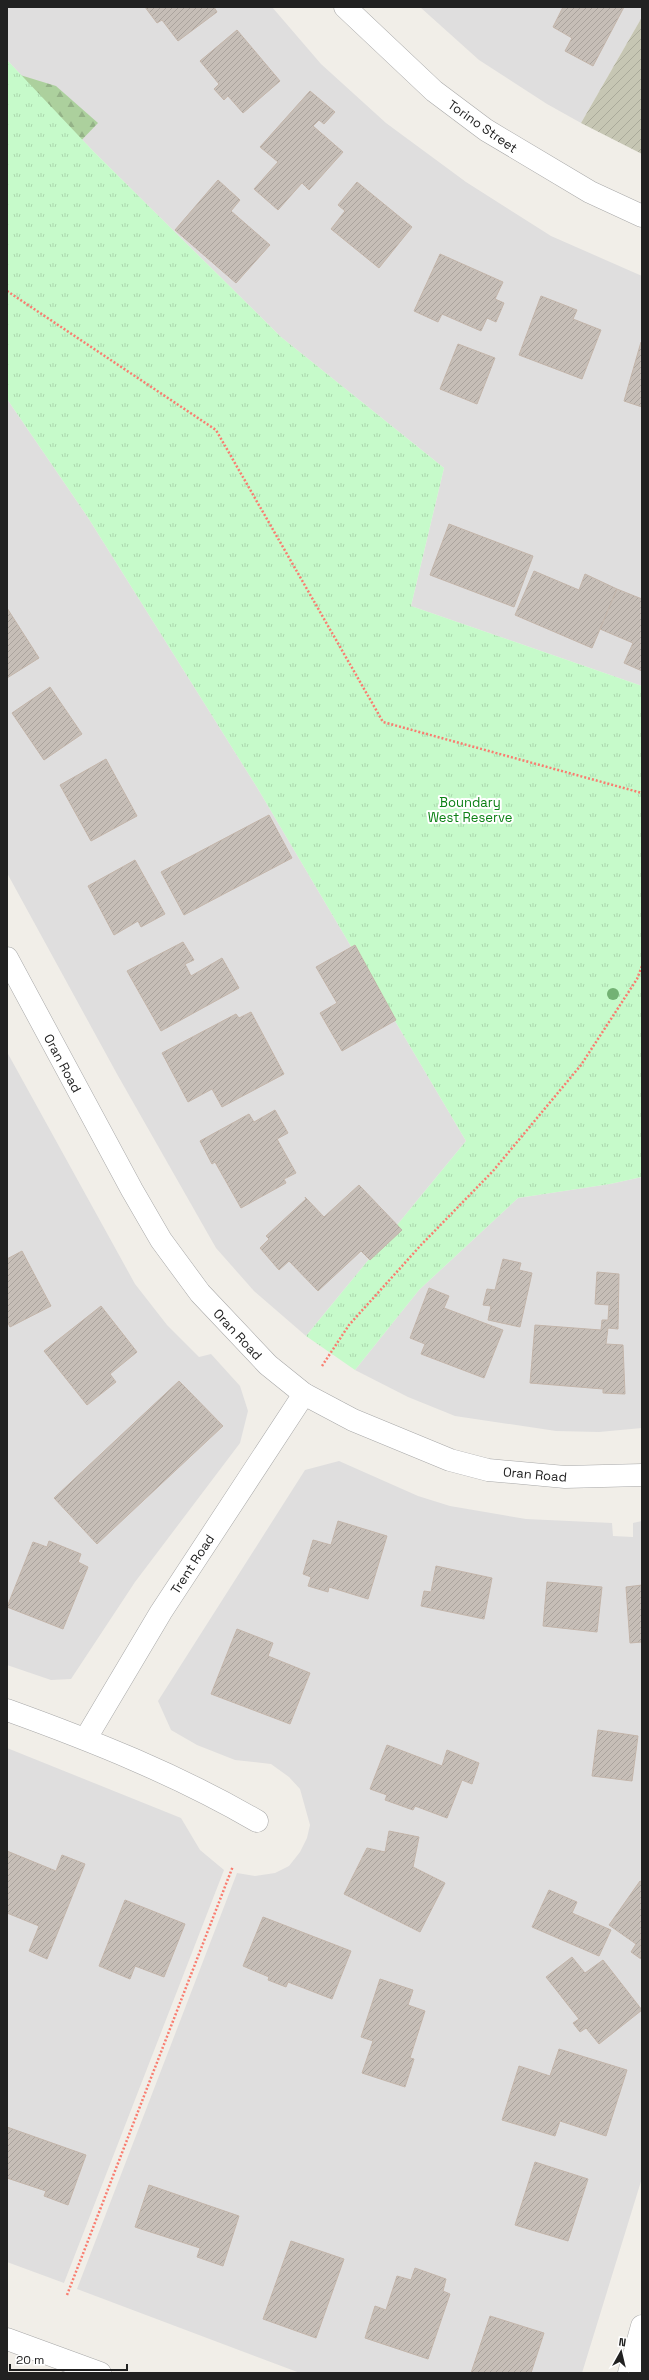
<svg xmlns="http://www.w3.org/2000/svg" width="649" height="2380" font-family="'Space Grotesk',sans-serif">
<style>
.residential{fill:#dfdede}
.construction{fill:url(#construction-furrows)}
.forest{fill:url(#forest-firs)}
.park{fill:url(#park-tufts)}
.building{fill:url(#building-hatch);stroke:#c3b5aa}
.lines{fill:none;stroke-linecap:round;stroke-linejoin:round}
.minor-casing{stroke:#a8a8a8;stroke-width:23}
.path{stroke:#f97d70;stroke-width:2.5;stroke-dasharray:2 2;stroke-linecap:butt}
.minor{stroke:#fff;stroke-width:22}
.tree{fill:#73b274}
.labels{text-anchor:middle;stroke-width:4;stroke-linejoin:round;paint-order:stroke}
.street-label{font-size:13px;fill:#212121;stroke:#fff}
.park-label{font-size:13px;fill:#0c8115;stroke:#fff}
</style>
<defs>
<pattern id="construction-furrows" width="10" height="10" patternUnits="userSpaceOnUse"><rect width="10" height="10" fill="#c6c6b3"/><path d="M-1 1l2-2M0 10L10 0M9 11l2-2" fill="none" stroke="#aaaa9a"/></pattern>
<pattern id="forest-firs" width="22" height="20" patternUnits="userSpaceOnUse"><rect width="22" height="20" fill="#acd09d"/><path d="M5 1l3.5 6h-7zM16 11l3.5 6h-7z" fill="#94b287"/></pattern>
<pattern id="park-tufts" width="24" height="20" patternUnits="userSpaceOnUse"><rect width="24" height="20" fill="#c6faca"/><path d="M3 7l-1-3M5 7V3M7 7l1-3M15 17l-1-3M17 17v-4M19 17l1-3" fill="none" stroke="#aad6ad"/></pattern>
<pattern id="building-hatch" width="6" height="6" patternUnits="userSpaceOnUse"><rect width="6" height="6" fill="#c6beb7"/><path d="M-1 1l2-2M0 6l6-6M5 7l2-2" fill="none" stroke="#aaa39d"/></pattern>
</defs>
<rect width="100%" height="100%" fill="#f1eee8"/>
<!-- residential -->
<g class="residential">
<polygon points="7,7 272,7 321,64 386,123 466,182 551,236 642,276 642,686 411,606 444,468 281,337 94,152 7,60"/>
<polygon points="420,7 642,7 642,17 581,123 547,104 479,60"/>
<polygon points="7,399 87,516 258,789 466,1141 306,1336 254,1291 216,1248 117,1074 7,873"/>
<polygon points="7,1052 135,1284 167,1325 199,1357 211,1354 240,1386 248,1411 240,1443 135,1582 71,1679 51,1680 7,1665"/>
<polygon points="642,1177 642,1428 599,1432 556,1431 455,1416 408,1397 355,1370 419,1290 518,1198 610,1184"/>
<polygon points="339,1461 418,1496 450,1506 526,1519 612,1523 613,1536 633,1537 633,1523 642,1521 642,2178 582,2373 300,2373 77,2289 237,1873 255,1876 275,1873 289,1866 300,1852 307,1838 310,1825 300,1789 289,1777 271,1764 235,1760 197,1745 171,1730 158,1701 305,1470"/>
<polygon points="7,1748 181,1818 200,1850 224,1870 64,2283 7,2262"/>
</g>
<!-- construction -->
<polygon class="construction" points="642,17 642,154 581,123"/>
<!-- forest -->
<polygon class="forest" points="7,71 56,86 98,123 7,218"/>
<!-- park -->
<polygon class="park" points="7,60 94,152 281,337 444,468 411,606 642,686 642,1177 610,1184 518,1198 419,1290 355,1370 306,1336 466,1141 258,789 87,516 7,399"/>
<!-- building -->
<g class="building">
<polygon points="145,7 214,7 217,12 178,41 162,20 157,23"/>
<polygon points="563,7 624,7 593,66 565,51 572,38 553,27"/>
<polygon points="237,30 280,81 243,113 228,96 224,100 214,89 219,84 200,61"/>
<polygon points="310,91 335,112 324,124 319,120 313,126 343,152 309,190 302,183 278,210 254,189 278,162 260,147"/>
<polygon points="218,180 240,200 231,211 270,245 236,283 175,230"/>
<polygon points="357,182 412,227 379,268 331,229 345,211 338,205"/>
<polygon points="440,254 503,282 495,299 504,303 496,322 487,318 481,331 442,314 438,322 414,311"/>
<polygon points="541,296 577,310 573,319 601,330 582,379 519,355"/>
<polygon points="641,342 642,342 642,407 624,401"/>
<polygon points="458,344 495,358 477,404 440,389"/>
<polygon points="449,524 533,556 514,607 430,575"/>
<polygon points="534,571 579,590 585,574 617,589 592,648 515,615"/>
<polygon points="617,589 642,599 642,671 624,663 633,643 600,629"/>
<polygon points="7,608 39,658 7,678"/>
<polygon points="50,687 82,734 44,760 12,713"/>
<polygon points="106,759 137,816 91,841 60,785"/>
<polygon points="269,815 292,858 184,915 161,872"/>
<polygon points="135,860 165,914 141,927 138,921 114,935 88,886"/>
<polygon points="183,942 194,960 185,964 191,976 222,958 239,988 161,1031 127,971"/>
<polygon points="355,945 396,1020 342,1051 320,1013 337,1003 316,967"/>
<polygon points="251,1012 284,1074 222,1107 212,1089 188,1102 162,1053 236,1014 239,1018"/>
<polygon points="275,1110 288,1133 277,1139 296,1173 284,1179 286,1183 241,1208 215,1162 212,1164 200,1141 249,1114 254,1122"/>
<polygon points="359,1185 402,1230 370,1260 361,1251 318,1291 289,1261 279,1270 260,1248 269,1239 266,1236 306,1199 305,1197 324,1217"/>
<polygon points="22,1251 51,1306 10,1327 7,1321 7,1259"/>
<polygon points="503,1259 521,1263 519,1270 532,1273 520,1327 488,1320 491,1306 483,1305 487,1289 495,1290"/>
<polygon points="597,1272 619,1274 618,1329 608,1328 606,1344 623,1345 625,1394 603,1393 603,1389 530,1383 535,1325 601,1330 602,1320 608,1320 609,1305 595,1304"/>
<polygon points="429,1288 449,1296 444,1308 503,1330 484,1378 421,1354 425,1344 410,1338"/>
<polygon points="101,1306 137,1352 110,1374 116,1382 87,1405 44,1351"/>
<polygon points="179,1381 223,1426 97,1544 54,1498"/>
<polygon points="338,1521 387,1536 368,1599 329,1587 328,1592 308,1586 311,1577 303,1574 313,1540 331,1545"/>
<polygon points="49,1541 81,1554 78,1562 88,1567 63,1629 7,1607 33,1542 47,1547"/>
<polygon points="436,1566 492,1578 484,1619 421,1606 424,1591 431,1592"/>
<polygon points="547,1582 602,1587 597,1632 543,1626"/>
<polygon points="642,1585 642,1642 630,1643 626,1587"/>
<polygon points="237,1629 273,1643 268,1656 310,1673 290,1724 211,1694"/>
<polygon points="598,1730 638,1736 632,1781 592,1776"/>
<polygon points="387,1745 442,1766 447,1750 479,1763 472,1784 462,1780 447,1818 415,1806 413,1810 385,1800 387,1795 370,1789"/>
<polygon points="389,1831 419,1837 413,1867 445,1883 420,1932 344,1894 367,1848 385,1852"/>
<polygon points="7,1851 56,1871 62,1855 85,1864 47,1959 29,1951 39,1926 7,1913"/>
<polygon points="640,1881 642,1882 641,1959 631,1952 636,1944 609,1925"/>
<polygon points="549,1890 577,1902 572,1913 611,1930 599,1956 532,1927"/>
<polygon points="125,1900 185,1924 164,1977 135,1966 130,1979 99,1966"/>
<polygon points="263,1917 351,1951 332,1999 288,1982 286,1987 268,1980 269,1977 243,1966"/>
<polygon points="572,1957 585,1973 603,1960 642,2010 599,2044 586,2028 580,2032 573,2023 579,2019 546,1977"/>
<polygon points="380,1979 413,1990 408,2005 425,2011 410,2058 414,2059 405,2087 362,2073 373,2041 361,2037"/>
<polygon points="559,2049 627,2070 606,2136 560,2121 555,2136 502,2120 519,2066 550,2076"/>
<polygon points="7,2127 86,2155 68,2205 44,2196 46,2191 7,2178"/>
<polygon points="535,2162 588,2179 568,2241 515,2225"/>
<polygon points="149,2185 239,2216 223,2266 197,2257 200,2248 135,2227"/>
<polygon points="291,2241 344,2259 316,2338 263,2319"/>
<polygon points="415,2268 446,2279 443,2291 450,2294 428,2359 365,2338 375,2306 386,2310 397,2276 411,2280"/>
<polygon points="490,2316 544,2333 531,2373 471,2373"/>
</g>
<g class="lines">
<defs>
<g id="minor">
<polyline points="345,7 434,91 486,130 590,192 642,216"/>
<polyline points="7,958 132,1190 161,1240 200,1293 268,1365 304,1394 353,1420 450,1460 488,1470 565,1477 642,1475"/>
<path d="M7,1710C93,1741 178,1775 257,1821"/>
<polyline points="86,1738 161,1612 304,1394"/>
<polyline points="7,2339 100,2373"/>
<polyline points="629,2373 642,2326"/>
</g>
</defs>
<!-- minor casing -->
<use href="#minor" class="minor-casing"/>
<!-- path -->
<g class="path">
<polyline points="7,291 216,430 383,722 642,793"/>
<polyline points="322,1366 349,1325 421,1245 493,1171 581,1065 637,979 642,966"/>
<polyline points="67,2295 233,1866"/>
</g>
<!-- minor -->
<use href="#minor" class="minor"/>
</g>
<!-- trees -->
<circle class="tree" cx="613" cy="994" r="6"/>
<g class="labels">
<!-- street labels -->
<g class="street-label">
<text transform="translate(483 126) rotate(35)" y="5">Torino Street</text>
<text transform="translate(63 1063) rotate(62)" y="5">Oran Road</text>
<text transform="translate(238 1334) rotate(47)" y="5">Oran Road</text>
<text transform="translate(535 1474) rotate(5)" y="5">Oran Road</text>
<text transform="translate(192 1564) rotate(-57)" y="5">Trent Road</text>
</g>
<!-- park labels -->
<g class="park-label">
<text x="470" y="807">Boundary<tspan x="470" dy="15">West Reserve</tspan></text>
</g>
</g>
<!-- border -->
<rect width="649" height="2380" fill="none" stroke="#212121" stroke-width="16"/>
<!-- north arrow -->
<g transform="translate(621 2352) rotate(8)" stroke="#ffffff" stroke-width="3" paint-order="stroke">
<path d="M0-3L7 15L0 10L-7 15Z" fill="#212121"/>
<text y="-6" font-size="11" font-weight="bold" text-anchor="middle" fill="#212121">N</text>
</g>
<!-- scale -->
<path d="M10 2364v6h117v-6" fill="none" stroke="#212121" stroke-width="2"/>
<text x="16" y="2364" font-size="12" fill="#212121" stroke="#ffffff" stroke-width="3" paint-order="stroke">20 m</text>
</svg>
